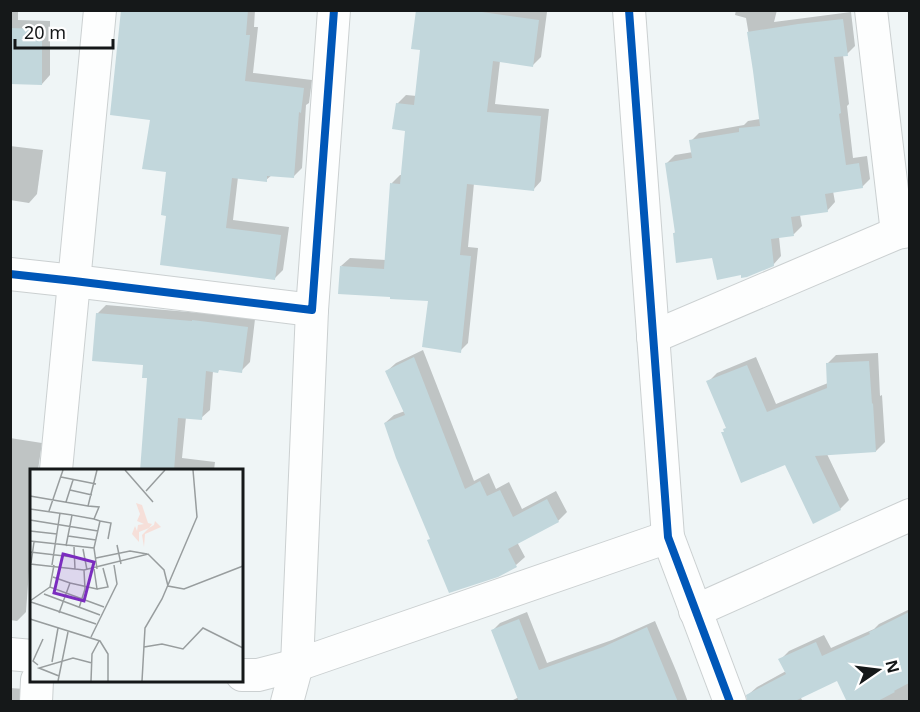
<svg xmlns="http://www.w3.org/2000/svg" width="920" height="712" font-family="'Noto Sans',sans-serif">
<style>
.shadow{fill:#0003}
.building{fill:#c2d7dc}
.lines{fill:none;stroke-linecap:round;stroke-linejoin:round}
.minor-casing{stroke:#cbd0d1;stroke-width:34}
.minor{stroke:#fdfefe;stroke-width:32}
.cycleway-casing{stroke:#fff;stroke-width:11}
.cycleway{stroke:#0057b8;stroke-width:8}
.inset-road{fill:none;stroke:#989d9e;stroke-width:1.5}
.view{fill:#7b2cbf;fill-opacity:0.15;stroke:#7b2cbf;stroke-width:3}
.inset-edge{fill:none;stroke:#151819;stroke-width:3}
</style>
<rect width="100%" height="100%" fill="#eff5f6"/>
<!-- shadow -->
<g class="shadow">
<polygon points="10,10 18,10 18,20 50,21 50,75 42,84 10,82"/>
<polygon points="123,10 255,10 254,27 258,27 253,73 312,80 309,103 306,105 302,168 293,177 272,175 266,180 238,177 233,220 289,227 283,270 275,278 168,215 168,171 151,119"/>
<polygon points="418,10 534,10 547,12 541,57 533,65 500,61 495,104 549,109 541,181 533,190 474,183 468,247 478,248 468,343 460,351 430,300 341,266 350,258 386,260 392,183 400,175 402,175 407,129 397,104 406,95 417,96 421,49"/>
<polygon points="736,10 777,10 774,22 851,12 855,46 847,54 843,55 849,104 847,106 853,158 867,156 870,179 862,187 833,191 835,202 827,211 800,215 802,226 794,234 779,237 781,256 773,265 742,273 674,233 676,232 667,163 675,155 693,152 691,141 699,133 744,125 748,121 760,119 755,71 746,18 735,15"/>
<polygon points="10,146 43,150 37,194 29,203 10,200"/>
<polygon points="106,305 201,313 202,312 255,319 250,362 241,371 220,369 213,371 210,410 201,418 186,417 182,458 215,462 214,470 142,470 149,377 144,364 97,314"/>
<polygon points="423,350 474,481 489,473 496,489 509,482 522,509 556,491 567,512 558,521 517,542 525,557 516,565 431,538 385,423 394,415 405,411 387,371 396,363"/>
<polygon points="878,353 880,396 882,395 885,442 876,451 827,454 849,500 840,509 786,464 723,433 727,427 708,382 717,373 756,357 776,404 828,383 827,364 836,355"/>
<polygon points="10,438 42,443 38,470 32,470 32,529 26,612 17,621 10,620"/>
<polygon points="910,609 910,702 849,702 838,679 800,696 803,702 749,702 748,695 757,687 786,671 780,660 789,651 824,635 831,648 874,629 879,624"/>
<polygon points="527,612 547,663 612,640 655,621 677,673 688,702 509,702 519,697 492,631 500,623"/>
<polygon points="10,688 25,689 25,702 10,702"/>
</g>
<!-- building -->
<g class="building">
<polygon points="121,10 248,10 246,35 250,35 245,81 304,88 301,113 299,112 294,178 267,176 267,182 232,178 226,228 281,235 275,280 160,265 166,216 161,215 166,172 142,169 150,120 110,115"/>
<polygon points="416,10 468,10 539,20 533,67 493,61 487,112 541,116 534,191 467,184 460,255 471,256 461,353 422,347 428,301 390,299 390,297 338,294 340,266 384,269 390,183 400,184 405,131 392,129 396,103 414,105 420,50 411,49"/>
<polygon points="843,19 848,56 834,57 841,113 839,114 846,165 859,163 863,188 825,194 828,212 791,217 794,236 771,239 774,266 747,277 741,278 741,275 717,280 712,258 676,263 673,233 675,233 665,163 692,158 689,140 739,132 739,128 760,126 753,71 747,32 798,24"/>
<polygon points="10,28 42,29 42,85 10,84"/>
<polygon points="96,313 192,321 192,320 248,327 242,373 219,370 218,373 206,371 202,420 178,418 174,471 140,471 147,378 142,378 143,365 92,361"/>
<polygon points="414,357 465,489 480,481 487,496 500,490 513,517 547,499 559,522 508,549 517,567 498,577 449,593 427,540 430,539 396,458 384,423 405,415 385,371"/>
<polygon points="869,361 872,404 873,403 876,452 815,456 841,510 813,524 785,465 741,483 721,432 724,432 723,429 726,428 706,381 747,365 767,412 827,388 826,363"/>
<polygon points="909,612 909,683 894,691 895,692 876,702 847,702 837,681 793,702 747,702 746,695 786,674 778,659 816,642 822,656 870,634 869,632"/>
<polygon points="519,619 539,670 603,647 647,627 678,702 519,702 491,630"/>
</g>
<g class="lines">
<defs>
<g id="minor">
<polyline points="629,10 668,537 730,702"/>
<polyline points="871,10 897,233"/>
<polyline points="10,274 74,281 312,310 334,10"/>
<polyline points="653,337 897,233 910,231"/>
<polyline points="56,470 100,10"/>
<polyline points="695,611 910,515"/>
<polyline points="10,654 32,656"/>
<polyline points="242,675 258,675 297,665 668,537"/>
<polyline points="36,702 37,680"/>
<polyline points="287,702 297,665 312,310"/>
</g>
</defs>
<!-- minor casing -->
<use href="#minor" class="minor-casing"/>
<!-- minor -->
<use href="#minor" class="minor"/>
<defs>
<g id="cycleway">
<polyline points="629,10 668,537 730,702"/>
<polyline points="10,274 74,281 312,310 334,10"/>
</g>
</defs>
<!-- cycleway casing -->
<use href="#cycleway" class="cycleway-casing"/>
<!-- cycleway -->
<use href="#cycleway" class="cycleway"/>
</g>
<!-- overview -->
<g transform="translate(30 469)">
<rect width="213" height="213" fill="#eff5f6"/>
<path d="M106,34L112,36L118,54L122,55L119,59L124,56L125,52L131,58L115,65L114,78L112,66L119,59L109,63V73L102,65L105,57L107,62L108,56L114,55L107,52L110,45Z" fill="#f6dfd9"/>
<path class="inset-road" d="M95,1L123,33M31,8L66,15M40,21L62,26M116,22L135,1M0,27L58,37M36,33L43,11M0,40L42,46M19,42L33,1M0,51L68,62M70,52L81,54L78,70M0,62L27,65M38,67L66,71M0,72L64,79M87,76L91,95M36,77L42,46L64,50M44,78L45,100M53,80L57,101M0,83L43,88M66,89L100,82L117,85M1,94L4,73M0,95L54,101L118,85L134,101L138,117L154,120L213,97M22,96L30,44M67,100L64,79L70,52L64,50L69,38L58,37L67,1M23,108L40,114L29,144M40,114L67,120L64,100M20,118L24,96M67,120L78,118L73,99M14,125L70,146M0,132L20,118L74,138M1,133L66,155M49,139L55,120L54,101M0,150L70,172L78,185V212M61,168L87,115L84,96M114,178L132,175L153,180L173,159L213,179M22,193L28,159M8,196L3,192L13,170M29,207L9,199L43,189L62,194M28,212L38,163M61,212L62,185L69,172M112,212L115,159L132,130L167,48L163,1"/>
<path class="view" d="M33,85L64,93L54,132L24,124Z"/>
<rect width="213" height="213" class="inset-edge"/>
</g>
<!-- border -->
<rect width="920" height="712" fill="none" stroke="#151819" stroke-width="24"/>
<!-- north arrow -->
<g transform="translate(878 670) rotate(76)" stroke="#ffffff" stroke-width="4.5" paint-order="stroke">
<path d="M0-4.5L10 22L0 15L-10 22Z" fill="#151819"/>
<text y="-9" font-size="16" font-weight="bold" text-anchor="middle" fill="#151819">N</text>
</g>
<!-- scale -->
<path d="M15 39v9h98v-9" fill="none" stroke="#151819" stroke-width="3"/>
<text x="24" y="39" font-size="18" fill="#151819" stroke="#ffffff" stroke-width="4.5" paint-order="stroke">20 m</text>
</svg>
